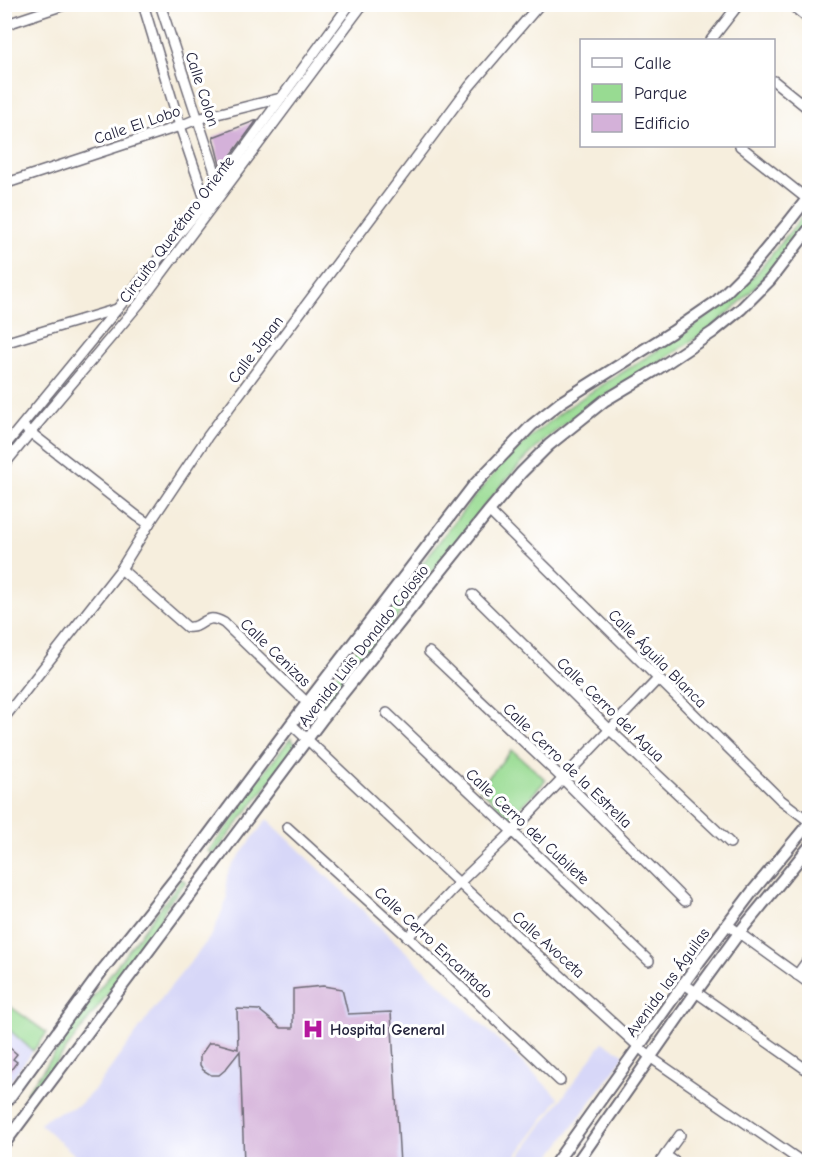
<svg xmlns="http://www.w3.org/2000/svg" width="814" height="1169" font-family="'Comic Neue',sans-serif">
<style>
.built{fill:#d7d7f8}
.green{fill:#98db92;stroke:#5d7e66;stroke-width:1.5}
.building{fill:#d4b1d9}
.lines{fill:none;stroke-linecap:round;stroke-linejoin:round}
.minor-casing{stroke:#6c6974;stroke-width:12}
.tertiary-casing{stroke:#6c6974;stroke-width:14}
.minor{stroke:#fff;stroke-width:9}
.tertiary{stroke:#fff;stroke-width:10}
.labels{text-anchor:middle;stroke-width:6;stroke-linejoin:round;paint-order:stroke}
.street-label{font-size:16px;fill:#22223b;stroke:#fff}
.poi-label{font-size:16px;font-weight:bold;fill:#22223b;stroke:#fff;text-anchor:start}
</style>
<rect width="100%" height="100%" fill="#fff"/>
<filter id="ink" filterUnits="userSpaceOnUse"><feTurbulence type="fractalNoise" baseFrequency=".0167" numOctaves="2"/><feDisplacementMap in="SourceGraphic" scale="12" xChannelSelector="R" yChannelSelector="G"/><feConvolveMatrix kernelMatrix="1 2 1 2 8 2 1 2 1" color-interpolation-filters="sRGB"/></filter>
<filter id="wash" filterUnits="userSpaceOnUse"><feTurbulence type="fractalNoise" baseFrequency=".008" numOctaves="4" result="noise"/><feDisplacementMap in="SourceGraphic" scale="24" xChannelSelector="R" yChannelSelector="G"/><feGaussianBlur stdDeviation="1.35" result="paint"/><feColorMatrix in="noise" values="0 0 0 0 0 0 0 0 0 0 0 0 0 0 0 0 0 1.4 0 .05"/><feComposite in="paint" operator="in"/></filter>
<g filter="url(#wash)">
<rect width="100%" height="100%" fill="#f6eedd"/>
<!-- built -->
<g class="built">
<polygon points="267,819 559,1098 510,1164 85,1164 40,1124 46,1118 79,1105 96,1088 167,991 198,953 213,933 227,899 226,885 227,875 231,867"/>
<polygon points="5,1026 33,1051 5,1088"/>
<polygon points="603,1042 625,1055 545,1164 514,1164"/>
</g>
<!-- green -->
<g class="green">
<path d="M809,208C809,212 810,218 809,221C804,230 793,242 786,250C761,283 729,316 695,339C651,370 603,393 561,427C532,449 508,477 485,505L326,708L317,700L469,503L504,462L532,436L563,411L588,394L682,335L729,301L756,274Z"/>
<path d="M291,738L297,747L214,854L208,851C223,833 238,816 247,794Z"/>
<polygon points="512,750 546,780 511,818 479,788"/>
<polygon points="182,879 186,882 167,905 153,934 31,1096 26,1093 62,1044 72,1025"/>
<polygon points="4,1002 47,1033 33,1051 5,1026"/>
</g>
<g id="blocks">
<!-- building -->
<g class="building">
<polygon points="257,120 221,169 213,137"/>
<polygon points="323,986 342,989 348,1014 391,1012 400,1164 244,1164 240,1051 225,1070 219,1075 211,1075 203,1070 200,1065 200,1056 209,1043 216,1043 238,1049 237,1009 259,1010 281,1028 293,1028 293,989"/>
<polygon points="4,1043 17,1054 13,1059 17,1062 11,1070 7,1067 4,1071"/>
</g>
</g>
</g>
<g filter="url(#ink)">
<use href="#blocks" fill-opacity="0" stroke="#6c6974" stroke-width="1.5"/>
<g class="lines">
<defs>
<g id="minor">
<polyline points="143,4 180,126 207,205"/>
<polyline points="160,4 220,187"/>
<polyline points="790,4 810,20"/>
<polyline points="4,25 67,4"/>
<polyline points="711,40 739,4"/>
<polyline points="774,81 810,110"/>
<polyline points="740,146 807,199"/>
<polyline points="4,184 180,126 197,119 281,98"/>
<polyline points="4,343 117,309"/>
<polyline points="26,429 137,516 149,524"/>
<polyline points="4,447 206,201 350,4"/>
<polyline points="4,465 30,433 139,304 363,4"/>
<polyline points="489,511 781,800 810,822"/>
<path d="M121,569L187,627C205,629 203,611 224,623L323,718"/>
<polyline points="473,595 609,729 730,843"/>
<polyline points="429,652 562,778 685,901"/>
<polyline points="387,713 649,961"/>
<polyline points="4,718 121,569 149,524 208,436 469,87 540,4"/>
<polyline points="291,724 459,883 650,1057 805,1164"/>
<polyline points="287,827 408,937 560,1081"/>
<polyline points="728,925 810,984"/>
<polyline points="408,937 459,883 512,832 658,679"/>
<polyline points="797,975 810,957"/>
<polyline points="683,983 810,1072"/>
<polyline points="665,1155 678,1164"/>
<polyline points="659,1164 680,1135"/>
</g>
<g id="tertiary">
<polyline points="4,1105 104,968 189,861 291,724 474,485 532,425 561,402 672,332 717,301 751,267 788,223 810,195"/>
<polyline points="4,1144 323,718 489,511 521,473 549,445 604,401 656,370 713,332 741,309 770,280 810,228"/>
<polyline points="555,1164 699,962 752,892 810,822"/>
<polyline points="576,1164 696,992 739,933 810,846"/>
</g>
</defs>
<!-- minor casing -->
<use href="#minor" class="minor-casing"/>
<!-- tertiary casing -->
<use href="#tertiary" class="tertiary-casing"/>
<!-- minor -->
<use href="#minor" class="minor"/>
<!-- tertiary -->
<use href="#tertiary" class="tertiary"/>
</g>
</g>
<!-- icons -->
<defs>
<symbol id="hospital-bare" viewBox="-9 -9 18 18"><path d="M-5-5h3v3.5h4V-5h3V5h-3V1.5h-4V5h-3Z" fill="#b5179e" stroke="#fff" stroke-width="2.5" paint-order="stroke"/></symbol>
</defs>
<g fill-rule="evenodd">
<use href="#hospital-bare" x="298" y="1014" width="30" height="30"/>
</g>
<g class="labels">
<!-- street labels -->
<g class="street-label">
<text transform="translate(203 89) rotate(72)" y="6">Calle Colon</text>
<text transform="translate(137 124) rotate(-19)" y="6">Calle El Lobo</text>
<text transform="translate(176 229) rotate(-53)" y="6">Circuito Querétaro Oriente</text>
<text transform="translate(255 349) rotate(-53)" y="6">Calle Japan</text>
<text transform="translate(363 645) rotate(-52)" y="6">Avenida Luis Donaldo Colosio</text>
<text transform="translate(276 652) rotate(44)" y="6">Calle Cenizas</text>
<text transform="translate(658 658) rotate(45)" y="6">Calle Águila Blanca</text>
<text transform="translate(611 709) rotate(44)" y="6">Calle Cerro del Agua</text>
<text transform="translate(568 765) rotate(44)" y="6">Calle Cerro de la Estrella</text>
<text transform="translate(528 826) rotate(43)" y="6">Calle Cerro del Cubilete</text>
<text transform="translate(434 942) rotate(43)" y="6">Calle Cerro Encantado</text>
<text transform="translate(549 944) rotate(42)" y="6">Calle Avoceta</text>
<text transform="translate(667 982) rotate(-54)" y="6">Avenida las Águilas</text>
</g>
<!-- poi labels -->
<g class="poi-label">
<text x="330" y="1035">Hospital General</text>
</g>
</g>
<!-- margin -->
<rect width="814" height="1169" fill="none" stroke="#fff" stroke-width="24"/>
<!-- legend -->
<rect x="580" y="39" width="195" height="108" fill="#ffffff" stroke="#a7a7b1" stroke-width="1.5"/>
<rect x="592" y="58" width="30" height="9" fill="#ffffff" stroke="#a7a7b1" stroke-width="1.5"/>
<text x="634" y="69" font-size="18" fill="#22223b">Calle</text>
<rect x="592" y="84" width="30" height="18" fill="#98db92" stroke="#a7a7b1" stroke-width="1.5"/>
<text x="634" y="99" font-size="18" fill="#22223b">Parque</text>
<rect x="592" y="114" width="30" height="18" fill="#d4b1d9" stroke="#a7a7b1" stroke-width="1.5"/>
<text x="634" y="129" font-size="18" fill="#22223b">Edificio</text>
</svg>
